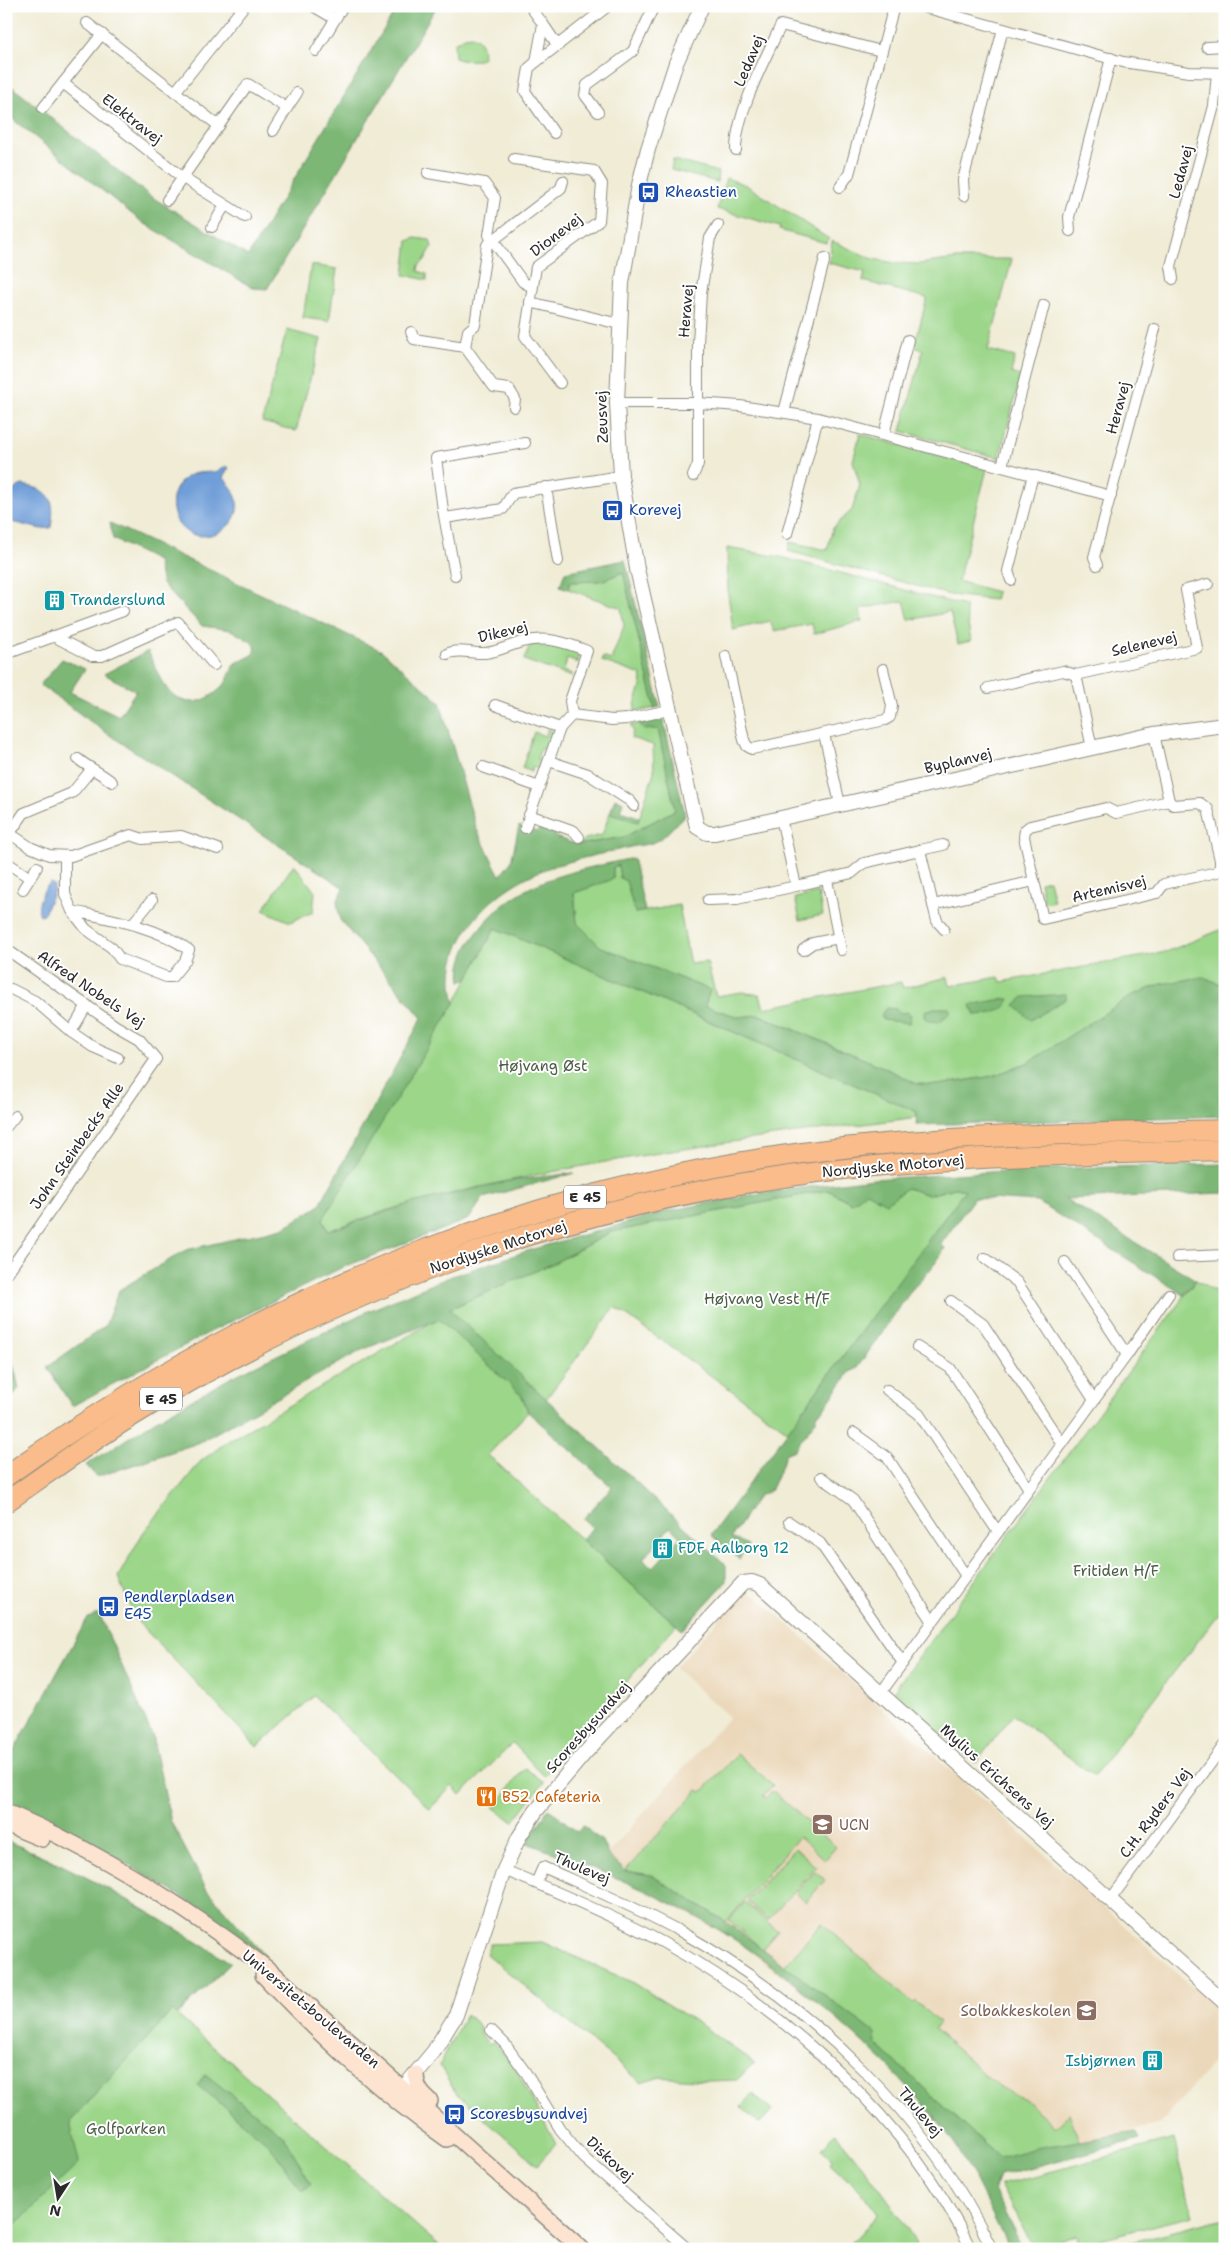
<svg xmlns="http://www.w3.org/2000/svg" width="1231" height="2255" font-family="'Shantell Sans',sans-serif">
<style>
.built{fill:#ebd8ba}
.green{fill:#9bd689;stroke:#63805a}
.forest{fill:#7cb775;stroke:#547150;fill-rule:evenodd}
.water{fill:#709ed8;stroke:#4e6482}
.lines{fill:none;stroke-linecap:round;stroke-linejoin:round}
.minor-casing{stroke:#8e8c80;stroke-width:12}
.tertiary-casing{stroke:#8e8c80;stroke-width:16}
.secondary-casing{stroke:#8e8c80;stroke-width:18}
.motorway-casing{stroke:#8e8c80;stroke-width:22}
.minor{stroke:#fff;stroke-width:10}
.tertiary{stroke:#fff;stroke-width:14}
.secondary{stroke:#fde4d0;stroke-width:15}
.motorway{stroke:#f9bc8a;stroke-width:20}
.labels{text-anchor:middle;stroke-width:4;stroke-linejoin:round;paint-order:stroke}
.shield{fill:#fff;stroke:#6b6b6b;stroke-width:1}
.shield-label{font-size:14px;font-weight:bold;fill:#2b2b2b}
.street-label{font-size:15px;fill:#2b2b2b;stroke:#fff}
.transit-label{font-size:15px;fill:#164399;stroke:#fff;text-anchor:start}
.culture-label{font-size:15px;fill:#0d838f;stroke:#fff;text-anchor:start}
.park-label{font-size:15px;fill:#4d5e47;stroke:#fff}
.food-label{font-size:15px;fill:#c56008;stroke:#fff;text-anchor:start}
.education-label{font-size:15px;fill:#785e54;stroke:#fff;text-anchor:start}
</style>
<rect width="100%" height="100%" fill="#fff"/>
<filter id="ink" filterUnits="userSpaceOnUse"><feTurbulence type="fractalNoise" baseFrequency=".02" numOctaves="2"/><feDisplacementMap in="SourceGraphic" scale="10" xChannelSelector="R" yChannelSelector="G"/><feConvolveMatrix kernelMatrix="1 2 1 2 8 2 1 2 1" color-interpolation-filters="sRGB"/></filter>
<filter id="wash" filterUnits="userSpaceOnUse"><feTurbulence type="fractalNoise" baseFrequency=".0096" numOctaves="4" result="noise"/><feDisplacementMap in="SourceGraphic" scale="20" xChannelSelector="R" yChannelSelector="G"/><feGaussianBlur stdDeviation="1.12" result="paint"/><feColorMatrix in="noise" values="0 0 0 0 0 0 0 0 0 0 0 0 0 0 0 0 0 1.4 0 .05"/><feComposite in="paint" operator="in"/></filter>
<g filter="url(#wash)">
<rect width="100%" height="100%" fill="#f0ecd6"/>
<!-- built -->
<polygon class="built" points="743,1593 754,1594 1225,2016 1225,2049 1160,2124 1116,2135 1000,2158 876,2044 870,2050 816,2002 732,1938 650,1893 595,1868 729,1717 675,1668"/>
<!-- green -->
<g class="green">
<path d="M471,36C481,39 483,46 483,57L480,60C471,60 463,62 455,58L454,43L465,37Z"/>
<polygon points="673,160 718,172 717,182 671,170"/>
<polygon points="726,178 746,185 829,239 826,243 779,230 780,227 717,209"/>
<polygon points="415,238 430,240 432,247 424,261 419,265 418,271 427,274 427,280 404,275 408,241"/>
<polygon points="832,241 873,259 895,263 919,264 957,259 1012,259 988,350 1015,357 1011,373 1021,376 999,458 901,431 923,350 914,347 927,298 863,281 865,272 829,263"/>
<polygon points="311,265 337,269 329,321 303,318"/>
<polygon points="287,330 321,339 296,431 262,422"/>
<polygon points="860,434 987,469 958,581 997,592 995,600 950,595 788,551 790,542 827,550 833,528 852,510 860,485 853,461"/>
<polygon points="727,548 781,557 965,606 971,641 958,644 950,612 909,620 904,601 860,609 862,621 814,634 812,624 774,631 770,621 733,630 728,594"/>
<path d="M623,572L655,708L635,712C633,699 645,687 641,675L602,661L603,657L611,660L624,626L621,608L568,589L570,582L601,581Z"/>
<polygon points="543,643 576,651 579,654 578,663 567,659 564,671 573,674 572,677 524,660 530,645"/>
<polygon points="640,723 641,727 658,728 675,810 624,837 578,845 585,839 602,835 610,813 638,822 654,772 653,745 631,738 633,731 631,725"/>
<polygon points="548,728 553,733 548,751 541,748 537,759 544,762 543,765 539,764 538,769 533,767 531,772 522,768 534,732 545,736"/>
<polygon points="294,864 315,892 313,912 290,922 263,910"/>
<polygon points="618,865 620,877 626,880 635,913 679,905 690,964 707,962 716,996 742,992 760,995 764,1008 901,982 903,988 948,977 950,986 999,977 1001,982 1166,952 1225,928 1225,986 1203,977 1029,1062 993,1076 938,1085 917,1084 883,1067 760,1015 739,1017 704,1006 710,990 601,947 577,923 574,893 613,879 613,867"/>
<polygon points="1049,880 1054,901 1044,903 1040,882"/>
<polygon points="818,893 823,915 800,920 795,898"/>
<path d="M495,928L917,1112L918,1117C749,1139 579,1160 414,1203C385,1210 356,1221 328,1231L323,1218L455,1003Z"/>
<polygon points="907,1188 928,1195 955,1188 966,1190 788,1431 615,1307 546,1399 449,1309 556,1262 611,1232 828,1190 851,1203 866,1192"/>
<polygon points="1196,1280 1225,1297 1225,1606 1094,1776 1013,1715 976,1763 892,1693"/>
<polygon points="439,1318 522,1396 528,1412 488,1455 676,1625 544,1776 513,1743 461,1795 452,1786 430,1809 314,1696 257,1747 136,1620 118,1577 143,1533 201,1461 228,1441"/>
<polygon points="737,1754 773,1785 763,1796 766,1798 773,1791 836,1847 825,1860 799,1837 726,1922 651,1875 625,1871 698,1790 702,1792"/>
<polygon points="525,1768 544,1782 513,1822 494,1807"/>
<path d="M6,1841C87,1872 159,1918 231,1963L177,2015L443,2249H6Z"/>
<polygon points="795,1848 816,1867 768,1920 747,1901"/>
<polygon points="815,1871 825,1880 806,1902 796,1892"/>
<polygon points="745,1902 778,1931 762,1949 729,1920"/>
<polygon points="822,1923 913,2003 915,2001 939,2023 934,2029 999,2087 1025,2099 1055,2127 1069,2114 1080,2143 1000,2158 876,2044 784,1966"/>
<polygon points="542,1942 634,1983 704,2027 754,2063 737,2080 708,2081 657,2077 641,2082 486,1954 490,1944"/>
<polygon points="466,2014 479,2025 480,2035 490,2044 493,2041 514,2066 556,2144 537,2165 456,2093 440,2066 444,2055"/>
<polygon points="753,2094 772,2111 760,2124 741,2107"/>
<path d="M835,2133C866,2170 896,2206 919,2249H846L878,2214L860,2190L830,2163L832,2160L822,2149Z"/>
<polygon points="1174,2139 1193,2216 1079,2244 1077,2236 1033,2246 1000,2185"/>
<polygon points="1225,2218 1225,2244 1207,2249 1104,2249"/>
</g>
<!-- forest -->
<g class="forest">
<polygon points="398,6 437,6 267,289 253,288 142,222 6,114 6,82 150,196 248,256"/>
<path d="M110,523L382,651L440,702L476,828L500,876L511,862L519,826L537,832L540,824L557,830L555,837L578,845L624,837L675,810L658,729L645,730L641,727L640,723L663,718L685,815C676,823 667,835 657,841C651,844 642,845 635,846C610,852 585,857 561,864C501,880 437,936 455,1003L323,1219L328,1231L412,1203L508,1181L574,1173L483,1198L469,1219L341,1268L206,1334L72,1406L47,1367L105,1326L119,1290L186,1250L283,1228L319,1206L422,1018L340,920L337,902L344,888L108,734L40,685L62,659L85,669L70,692L119,716L136,691L104,674L148,651C154,663 160,682 170,692C188,710 209,701 224,685C228,680 231,671 234,664L253,655L256,649L253,643L231,630L202,626L162,584L157,561L113,539Z"/>
<polygon points="625,560 660,707 655,708 623,572 601,581 570,582 568,589 560,586 565,572"/>
<polygon points="615,798 623,802 620,811 639,817 638,822 610,813"/>
<path d="M633,858L645,911L635,913L626,881L620,878L618,865L613,867V879L574,893L577,923L601,947L710,990L705,1006L739,1017L759,1015L883,1067L917,1084L938,1085L993,1076L1029,1062L1133,995L1161,984L1203,977L1225,986V1116L916,1125L917,1112L495,928L467,980L461,981C458,968 465,949 473,938C515,879 566,873 633,858Z"/>
<polygon points="1066,994 1066,999 1031,1020 1015,1005 1024,997"/>
<path d="M1002,999H1010C1003,1014 990,1014 975,1015L971,1005Z"/>
<polygon points="886,1008 897,1009 901,1013 907,1012 911,1015 909,1023 883,1020 881,1015"/>
<polygon points="934,1008 949,1008 951,1012 939,1022 929,1021 925,1017 925,1011"/>
<path d="M1225,1164V1193L1065,1199L1196,1280L1184,1295L1038,1202L974,1198L941,1244L945,1248C942,1256 920,1283 913,1288L857,1368L850,1372L822,1411L816,1414V1420L794,1450L785,1454L782,1465L770,1491L758,1496L731,1538L748,1545L739,1559L711,1535L965,1190L955,1188L928,1195L907,1188L886,1203L866,1192L852,1203L828,1190L611,1232L556,1262L449,1309L726,1565V1582L682,1630L582,1540L592,1528L583,1519L612,1487L528,1412L522,1396L439,1319L362,1350L198,1443L97,1477L86,1465L153,1422L230,1378L368,1311L452,1276L533,1249L672,1210L761,1193L873,1179L1039,1169ZM670,1527L680,1537L653,1568L643,1559Z"/>
<polygon points="6,1337 19,1388 6,1404"/>
<polygon points="99,1613 152,1735 171,1822 207,1890 266,1957 179,1895 87,1840 6,1800 6,1765 87,1619"/>
<path d="M548,1809L556,1814L577,1832L583,1826L602,1841L608,1855L625,1871L651,1875L726,1922L862,2023L875,2033L876,2044L1000,2158L1035,2148L1136,2132L1140,2139L999,2176L994,2190L1023,2249H1009C993,2217 978,2182 959,2151C927,2102 883,2059 839,2021C805,1992 770,1962 732,1938C668,1897 598,1869 527,1843Z"/>
<path d="M6,1841C87,1872 159,1918 231,1963L177,2015L172,2011L70,2122L79,2163L6,2234Z"/>
<polygon points="205,2074 284,2136 311,2184 302,2191 268,2143 198,2085"/>
</g>
<!-- water -->
<g class="water">
<path d="M227,466L229,468L223,477C272,526 182,563 173,510C171,498 175,487 184,479C193,471 202,473 213,472C217,472 223,468 227,466Z"/>
<path d="M22,485C51,489 56,499 51,528L41,529L7,521C4,503 5,493 22,485Z"/>
<path d="M51,883L54,885V890L44,914L40,915C35,907 43,887 51,883Z"/>
</g>
</g>
<g filter="url(#ink)">
<g class="lines">
<defs>
<g id="minor">
<polyline points="313,6 335,19"/>
<polyline points="530,6 543,24 536,62 529,68 525,91 554,133"/>
<polyline points="920,6 1123,62 1189,72 1225,73"/>
<polyline points="87,23 219,126"/>
<polyline points="543,24 558,46"/>
<polyline points="1207,47 1225,46"/>
<polyline points="316,51 343,6"/>
<polyline points="536,62 608,6"/>
<polyline points="63,83 183,178 245,217"/>
<polyline points="175,92 244,6"/>
<polyline points="43,108 102,34"/>
<polyline points="287,108 297,93"/>
<polyline points="598,112 585,95 587,85 633,51 654,6"/>
<path d="M736,150C736,113 765,59 781,25L881,51"/>
<polyline points="514,159 594,171 602,184 599,221 536,267 525,336 560,383"/>
<polyline points="428,173 484,183 495,198 489,235 523,282 532,287"/>
<polyline points="840,187 849,174 894,6"/>
<polyline points="964,196 963,180 1003,29"/>
<polyline points="167,200 248,84 287,108 273,131"/>
<polyline points="212,227 225,205"/>
<polyline points="1070,231 1069,217 1111,58"/>
<polyline points="1173,279 1171,266 1214,106 1217,73"/>
<polyline points="530,302 619,324"/>
<polyline points="411,332 414,339 465,347"/>
<polyline points="617,403 697,403 740,406 818,418 1111,496"/>
<polyline points="514,407 515,399 509,389 494,387 465,347 468,331 475,325 487,245 561,188 563,181"/>
<polyline points="784,412 825,258"/>
<polyline points="884,434 908,340"/>
<polyline points="1002,466 1044,305"/>
<polyline points="693,476 698,464 698,343 701,293 710,238 718,225"/>
<polyline points="546,487 558,561"/>
<polyline points="445,518 503,509 513,493 621,476"/>
<polyline points="787,534 818,418"/>
<polyline points="1097,565 1094,557 1155,329"/>
<polyline points="455,575 443,510 436,458 525,443"/>
<polyline points="1011,580 1008,571 1033,475"/>
<polyline points="53,636 92,656 102,656 178,622 214,665"/>
<polyline points="6,654 123,611"/>
<path d="M447,654C457,648 473,654 485,653C498,652 510,645 522,642C546,636 565,642 587,651L570,701L572,715L560,728L525,828"/>
<polyline points="726,656 744,740 747,746 752,749 885,720 890,717 892,706 883,669"/>
<polyline points="1076,675 1092,748"/>
<polyline points="988,688 1063,671 1076,675 1197,648 1186,590 1208,584"/>
<polyline points="495,705 560,728"/>
<polyline points="572,715 612,720 627,719 669,710"/>
<polyline points="824,734 840,804"/>
<path d="M78,759C89,768 101,773 112,782"/>
<polyline points="549,761 588,774 630,801 634,806"/>
<polyline points="483,767 539,787"/>
<polyline points="529,815 574,831 579,837"/>
<polyline points="781,818 796,886 852,873 864,863 920,850 933,905 1034,881 1024,837 1025,830 1030,826 1106,808 1116,813 1169,801 1154,734"/>
<polyline points="6,831 30,847 49,855 71,856 131,835 143,839 181,836 218,849"/>
<polyline points="10,833 24,813 72,793 91,770"/>
<polyline points="920,850 943,845"/>
<path d="M65,856V894L72,911C110,919 157,926 189,950L185,961L172,977H166L120,959L112,948L86,929L72,911"/>
<polyline points="6,862 30,878 23,889"/>
<polyline points="30,878 37,867"/>
<polyline points="827,880 841,950"/>
<polyline points="1034,881 1043,919 1157,893 1164,884 1217,872 1220,867 1220,860 1208,809 1200,803 1173,805 1169,801"/>
<polyline points="708,900 737,899 796,886"/>
<polyline points="933,905 937,921 944,929"/>
<polyline points="133,923 152,900"/>
<polyline points="6,949 116,1026 139,1039 156,1059 6,1275"/>
<polyline points="803,950 813,943 839,938"/>
<polyline points="11,989 35,1001 71,1032 93,1047 118,1058"/>
<polyline points="71,1032 87,1005"/>
<polyline points="6,1127 15,1116"/>
<polyline points="1177,1257 1225,1255"/>
<polyline points="985,1258 1017,1282 1094,1400"/>
<polyline points="1065,1262 1127,1355"/>
<polyline points="951,1301 983,1324 1062,1444"/>
<polyline points="917,1347 950,1368 1029,1489"/>
<polyline points="887,1390 919,1414 998,1532"/>
<polyline points="854,1433 887,1457 966,1576"/>
<polyline points="821,1477 853,1500 933,1622"/>
<polyline points="789,1522 820,1543 903,1663"/>
<polyline points="880,1694 1127,1355 1169,1294"/>
<path d="M504,1870C558,1892 611,1915 662,1942C786,2010 909,2120 971,2249"/>
<path d="M536,1883L543,1867C590,1888 638,1908 683,1933C811,2006 928,2115 992,2249"/>
<polyline points="1110,1900 1225,1744"/>
<polyline points="491,2030 505,2044 526,2073 560,2129 584,2158 688,2249"/>
</g>
<g id="tertiary">
<polyline points="702,6 676,63 648,149 639,185 622,283 617,403 621,476 637,569 697,827 707,833 715,833 1154,734 1225,725"/>
<polyline points="395,2098 434,2051 456,2015 504,1870 519,1837 536,1811 584,1754 743,1583 752,1582 760,1585 1225,2003"/>
</g>
<g id="secondary">
<path d="M6,1812C102,1852 189,1910 272,1972L582,2249"/>
<polyline points="6,1824 42,1839"/>
<path d="M263,1975C319,2034 380,2093 447,2139"/>
<path d="M416,2074C416,2087 421,2093 430,2101"/>
</g>
<g id="motorway">
<path d="M6,1476C245,1305 518,1190 810,1152C947,1134 1087,1134 1225,1130"/>
<path d="M6,1502C49,1472 91,1441 135,1414C333,1291 560,1209 790,1176C934,1155 1080,1155 1225,1150"/>
</g>
</defs>
<!-- minor casing -->
<use href="#minor" class="minor-casing"/>
<!-- tertiary casing -->
<use href="#tertiary" class="tertiary-casing"/>
<!-- secondary casing -->
<use href="#secondary" class="secondary-casing"/>
<!-- motorway casing -->
<use href="#motorway" class="motorway-casing"/>
<!-- minor -->
<use href="#minor" class="minor"/>
<!-- tertiary -->
<use href="#tertiary" class="tertiary"/>
<!-- secondary -->
<use href="#secondary" class="secondary"/>
<!-- motorway -->
<use href="#motorway" class="motorway"/>
</g>
</g>
<!-- icons -->
<defs>
<symbol id="bus-square" viewBox="-11 -11 22 22"><rect x="-9" y="-9" width="18" height="18" rx="4" fill="#1a4fb4" stroke="#fff"/><path d="M-5-6H5V4H4V6H2V4H-2V6H-4V4H-5ZM-3.5-4V0h7V-4ZM-3.5 1.2v1.5H-2V1.2ZM2 1.2v1.5H3.5V1.2Z" fill="#fff"/></symbol>
<symbol id="building-square" viewBox="-11 -11 22 22"><rect x="-9" y="-9" width="18" height="18" rx="4" fill="#0f9aa8" stroke="#fff"/><path d="M-4-6H4V6H1V3H-1V6H-4ZM-2.5-4.3h1.7v1.8h-1.7ZM.8-4.3h1.7v1.8H.8ZM-2.5-1h1.7V.8h-1.7ZM.8-1h1.7V.8H.8Z" fill="#fff"/></symbol>
<symbol id="restaurant-square" viewBox="-11 -11 22 22"><rect x="-9" y="-9" width="18" height="18" rx="4" fill="#e8710a" stroke="#fff"/><path d="M-5-6h1v4h1v-4h1v4h1v-4h1v5L-1.5 .5V6h-2V.5L-5-1ZM5-6V6H3V1.5H1.5Q1.5-4 5-6Z" fill="#fff"/></symbol>
<symbol id="university-square" viewBox="-11 -11 22 22"><rect x="-9" y="-9" width="18" height="18" rx="4" fill="#8d6e63" stroke="#fff"/><path d="M0-5L7-2L0 1L-7-2ZM-4 1L0 2.5L4 1V4Q0 6-4 4Z" fill="#fff"/></symbol>
<symbol id="school-square" viewBox="-11 -11 22 22"><rect x="-9" y="-9" width="18" height="18" rx="4" fill="#8d6e63" stroke="#fff"/><path d="M0-5L7-2L0 1L-7-2ZM-4 1L0 2.5L4 1V4Q0 6-4 4Z" fill="#fff"/></symbol>
</defs>
<g fill-rule="evenodd">
<use href="#bus-square" x="636" y="180" width="25" height="25"/>
<use href="#bus-square" x="600" y="498" width="25" height="25"/>
<use href="#building-square" x="42" y="588" width="25" height="25"/>
<use href="#building-square" x="650" y="1536" width="25" height="25"/>
<use href="#bus-square" x="96" y="1594" width="25" height="25"/>
<use href="#restaurant-square" x="474" y="1784" width="25" height="25"/>
<use href="#university-square" x="810" y="1812" width="25" height="25"/>
<use href="#school-square" x="1074" y="1998" width="25" height="25"/>
<use href="#building-square" x="1140" y="2048" width="25" height="25"/>
<use href="#bus-square" x="442" y="2102" width="25" height="25"/>
</g>
<g class="labels">
<!-- shield labels -->
<g class="shield">
<rect x="564" y="1185.5" width="42" height="23" rx="4"/>
<rect x="140" y="1387.5" width="42" height="23" rx="4"/>
</g>
<g class="shield-label">
<text x="585" y="1202">E 45</text>
<text x="161" y="1404">E 45</text>
</g>
<!-- street labels -->
<g class="street-label">
<text transform="translate(749 61) rotate(-67)" y="5">Ledavej</text>
<text transform="translate(132 119) rotate(38)" y="5">Elektravej</text>
<text transform="translate(1181 172) rotate(-75)" y="5">Ledavej</text>
<text transform="translate(556 235) rotate(-37)" y="5">Dionevej</text>
<text transform="translate(686 311) rotate(-85)" y="5">Heravej</text>
<text transform="translate(1118 408) rotate(-75)" y="5">Heravej</text>
<text transform="translate(602 417) rotate(-92)" y="5">Zeusvej</text>
<text transform="translate(503 632) rotate(-13)" y="5">Dikevej</text>
<text transform="translate(1144 644) rotate(-13)" y="5">Selenevej</text>
<text transform="translate(958 761) rotate(-13)" y="5">Byplanvej</text>
<text transform="translate(1109 889) rotate(-13)" y="5">Artemisvej</text>
<text transform="translate(91 989) rotate(34)" y="5">Alfred Nobels Vej</text>
<text transform="translate(77 1146) rotate(-55)" y="5">John Steinbecks Alle</text>
<text transform="translate(893 1166) rotate(-5)" y="5">Nordjyske Motorvej</text>
<text transform="translate(498 1247) rotate(-18)" y="5">Nordjyske Motorvej</text>
<text transform="translate(588 1727) rotate(-48)" y="5">Scoresbysundvej</text>
<text transform="translate(997 1776) rotate(42)" y="5">Mylius Erichsens Vej</text>
<text transform="translate(1155 1813) rotate(-53)" y="5">C.H. Ryders Vej</text>
<text transform="translate(582 1868) rotate(23)" y="5">Thulevej</text>
<text transform="translate(311 2009) rotate(40)" y="5">Universitetsboulevarden</text>
<text transform="translate(920 2112) rotate(50)" y="5">Thulevej</text>
<text transform="translate(610 2159) rotate(43)" y="5">Diskovej</text>
</g>
<!-- transit labels -->
<g class="transit-label">
<text x="665" y="197">Rheastien</text>
<text x="629" y="515">Korevej</text>
<text x="124" y="1602">Pendlerpladsen<tspan x="124" dy="17">E45</tspan></text>
<text x="470" y="2119">Scoresbysundvej</text>
</g>
<!-- culture labels -->
<g class="culture-label">
<text x="70" y="605">Tranderslund</text>
<text x="678" y="1553">FDF Aalborg 12</text>
<text x="1136" y="2066" text-anchor="end">Isbjørnen</text>
</g>
<!-- park labels -->
<g class="park-label">
<text x="543" y="1071">Højvang Øst</text>
<text x="767" y="1304">Højvang Vest H/F</text>
<text x="1116" y="1576">Fritiden H/F</text>
<text x="126" y="2134">Golfparken</text>
</g>
<!-- food labels -->
<g class="food-label">
<text x="502" y="1802">B52 Cafeteria</text>
</g>
<!-- education labels -->
<g class="education-label">
<text x="839" y="1830">UCN</text>
<text x="1071" y="2016" text-anchor="end">Solbakkeskolen</text>
</g>
</g>
<!-- margin -->
<rect width="1231" height="2255" fill="none" stroke="#fff" stroke-width="25"/>
<!-- north arrow -->
<g transform="translate(58 2198) rotate(192)" stroke="#ffffff" stroke-width="4" paint-order="stroke">
<path d="M0-4L9 19L0 12L-9 19Z" fill="#2b2b2b"/>
<text y="-8" font-size="14" font-weight="bold" text-anchor="middle" fill="#2b2b2b">N</text>
</g>
</svg>
